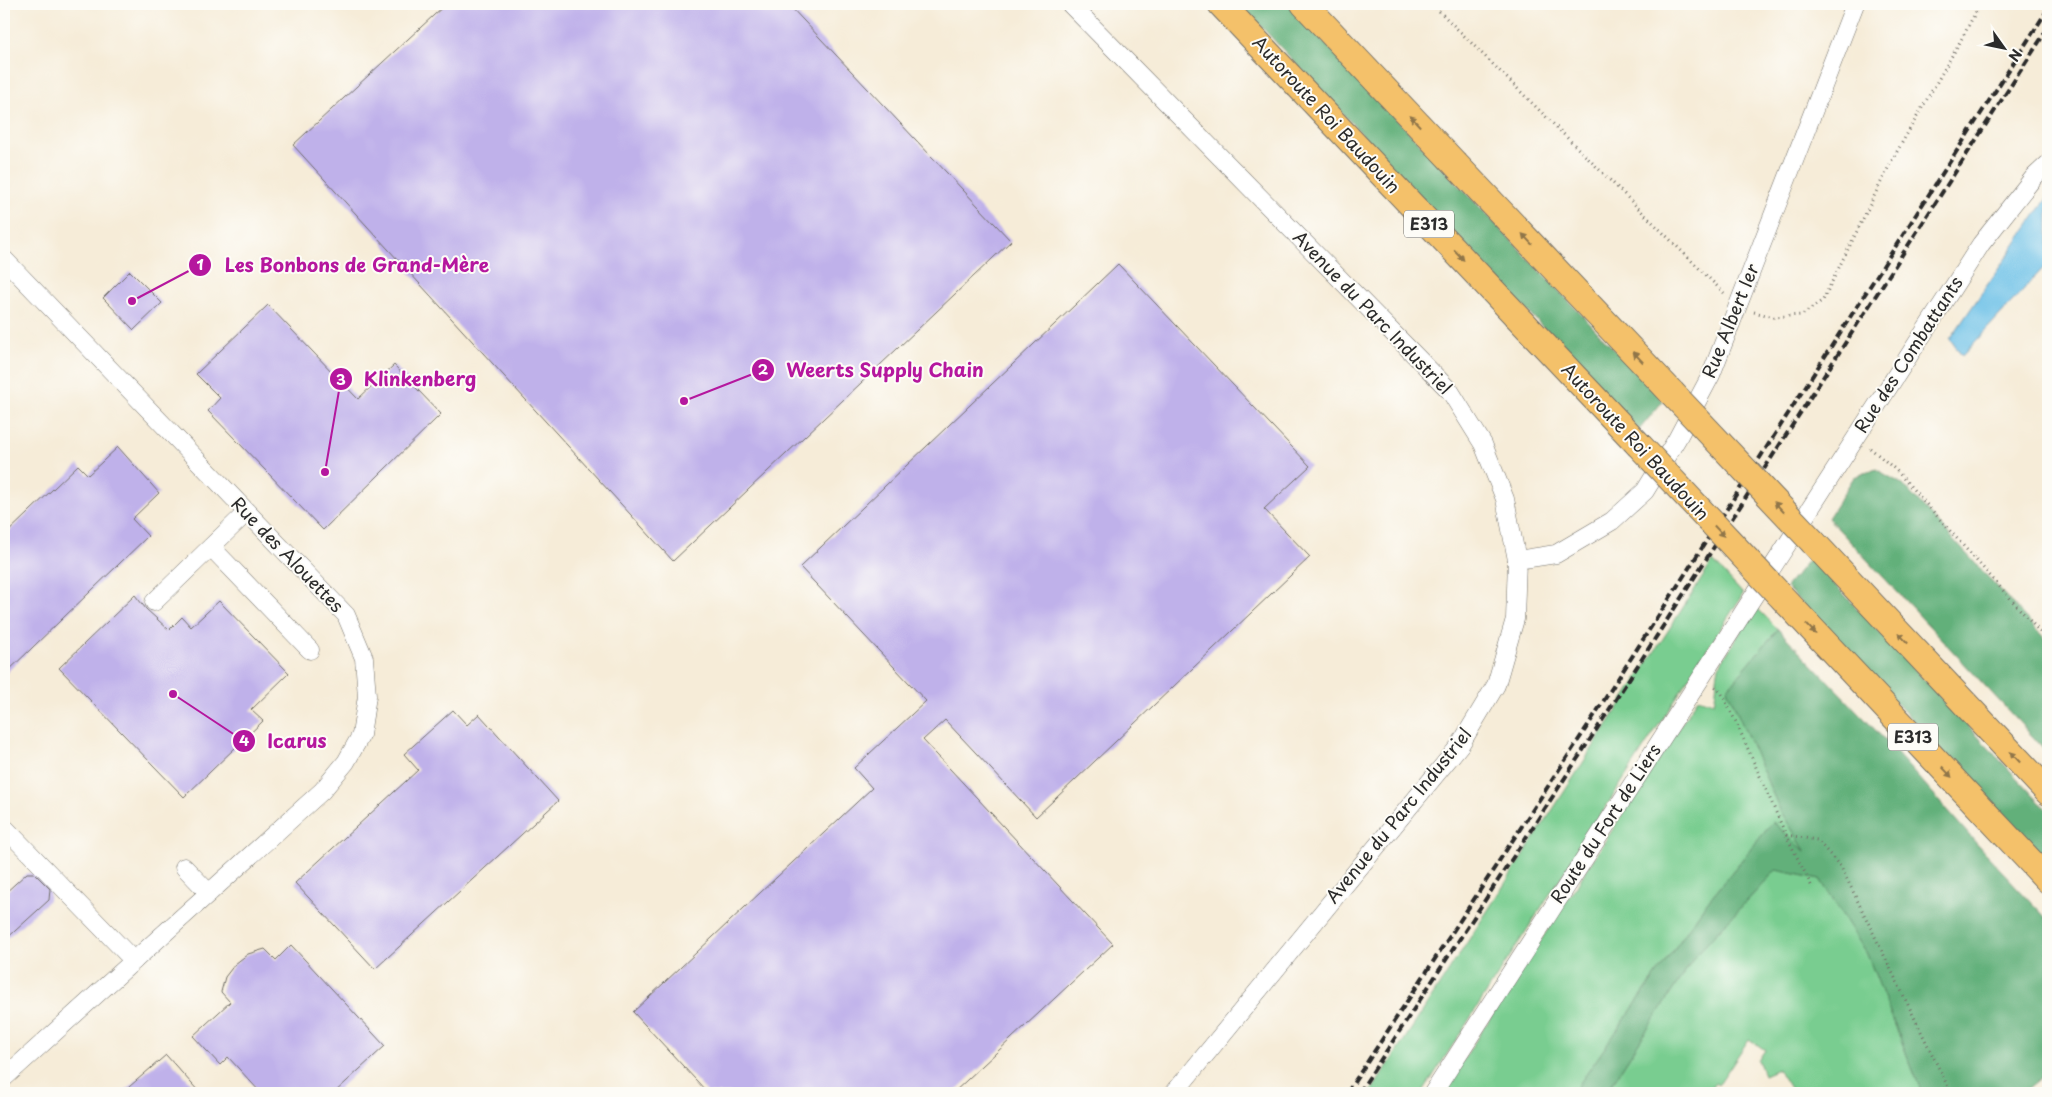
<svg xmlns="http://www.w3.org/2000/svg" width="2052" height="1097" font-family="'Playpen Sans',sans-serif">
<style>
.green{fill:#79cd90;stroke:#527c5e}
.forest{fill:#62b07a;stroke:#466e52}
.water{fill:#6ac0e7;stroke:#4a7689}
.building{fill:#bfb1ea}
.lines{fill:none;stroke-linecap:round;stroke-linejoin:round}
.minor-casing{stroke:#726f68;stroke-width:19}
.highway-casing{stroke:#726f68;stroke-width:28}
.path{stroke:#726f68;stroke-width:3;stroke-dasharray:1 4;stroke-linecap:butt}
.minor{stroke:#fff;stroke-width:18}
.highway{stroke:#f4c16a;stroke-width:26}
.rail{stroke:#2b2b2b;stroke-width:4;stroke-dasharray:8 4;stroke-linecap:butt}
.highway-bridge-casing{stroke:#726f68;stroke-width:28;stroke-linecap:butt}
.highway-bridge{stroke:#f4c16a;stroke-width:26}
.oneway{fill:#90764a}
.labels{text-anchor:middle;stroke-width:4;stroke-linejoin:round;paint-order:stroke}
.shield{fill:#fdfcf7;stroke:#6a6a68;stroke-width:1}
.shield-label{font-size:16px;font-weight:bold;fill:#2b2b2b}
.street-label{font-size:18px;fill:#2b2b2b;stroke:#fdfcf7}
.leader{fill:none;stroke:#b5179e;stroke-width:2}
.callout-dot{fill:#b5179e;stroke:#fdfcf7;stroke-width:2}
.mark-label{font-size:15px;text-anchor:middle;font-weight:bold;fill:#fff}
.callout-label{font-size:19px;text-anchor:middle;font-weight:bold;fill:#b5179e;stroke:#fdfcf7;stroke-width:4;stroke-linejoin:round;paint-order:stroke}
</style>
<rect width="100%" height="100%" fill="#fdfcf7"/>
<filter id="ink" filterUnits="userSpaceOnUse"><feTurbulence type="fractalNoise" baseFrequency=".02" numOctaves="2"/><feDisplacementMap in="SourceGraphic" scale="10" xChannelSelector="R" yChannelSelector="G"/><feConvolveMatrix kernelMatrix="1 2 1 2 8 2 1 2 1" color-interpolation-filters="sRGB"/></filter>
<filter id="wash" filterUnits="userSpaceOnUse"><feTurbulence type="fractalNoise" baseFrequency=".0096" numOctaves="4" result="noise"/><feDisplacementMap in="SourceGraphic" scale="20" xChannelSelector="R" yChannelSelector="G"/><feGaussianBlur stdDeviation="1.12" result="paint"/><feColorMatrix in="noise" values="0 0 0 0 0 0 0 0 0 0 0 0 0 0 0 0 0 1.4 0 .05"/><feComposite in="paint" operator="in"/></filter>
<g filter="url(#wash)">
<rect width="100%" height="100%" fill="#f6ecd8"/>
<!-- green -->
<g class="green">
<polygon points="1713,561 1743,594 1422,1093 1370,1093"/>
<path d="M1756,607L1778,629L1727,689L1780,810L1807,854L1773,822L1708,901L1573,1093H1449L1448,1087L1454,1074L1698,698L1714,703C1717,689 1716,679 1719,666Z"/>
<polygon points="1776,870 1820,879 1867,954 1922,1093 1793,1093 1778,1069 1764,1075 1758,1060 1765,1050 1749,1039 1718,1085 1715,1083 1708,1093 1606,1093 1695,956"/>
</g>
<!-- forest -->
<g class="forest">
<polygon points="1240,4 1288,4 1663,401 1639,430"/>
<polygon points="1876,469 1902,484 2048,642 2048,753 1828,518 1854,477"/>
<polygon points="1810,558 2048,811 2048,863 1786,587"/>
<polygon points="1778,629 1885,740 1984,852 2048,920 2048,1072 2022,1093 1922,1093 1867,954 1820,879 1776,870 1695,956 1606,1093 1573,1093 1708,901 1773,822 1806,852 1780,810 1727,689"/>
</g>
<!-- water -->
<polygon class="water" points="2048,197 2048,263 1962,356 1950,339"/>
<g id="blocks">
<!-- building -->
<g class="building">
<polygon points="446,4 788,4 1011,241 673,561 293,145"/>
<polygon points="1118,264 1310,466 1264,509 1310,557 1036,817 945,720 923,740 1113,944 953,1093 708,1093 633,1012 872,788 854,768 926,701 800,567"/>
<polygon points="130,271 162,303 134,330 103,298"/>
<polygon points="268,305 358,399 394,365 441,414 323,530 208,411 220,398 196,374"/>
<polygon points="118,447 159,493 132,519 148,536 4,675 4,536 78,465 88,475"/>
<polygon points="135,595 146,609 169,630 182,617 191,627 219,601 289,673 251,710 263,721 184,797 59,668"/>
<polygon points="453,710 467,725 479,714 558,801 375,969 295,883 418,770 404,754"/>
<polygon points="27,873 34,873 50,889 49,900 4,941 4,894"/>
<polygon points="291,945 385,1046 334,1093 261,1093 228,1057 220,1065 193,1036 230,1002 221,992 225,977 235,964 248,954 265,949 276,960"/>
<polygon points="166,1055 200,1093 122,1093"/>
</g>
</g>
</g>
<g filter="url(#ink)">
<use href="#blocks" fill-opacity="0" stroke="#726f68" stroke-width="1"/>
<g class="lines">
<defs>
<g id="minor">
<polyline points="1070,4 1450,391 1483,444 1505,499 1517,560 1515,619 1496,685 1460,745 1174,1093"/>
<polyline points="4,259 346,615 364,658 367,696 361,735 346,762 322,791 4,1078"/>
<polyline points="211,547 310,650"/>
<polyline points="1517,560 1556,554 1612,521 1645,491 1677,439 1711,375 1855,4"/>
<polyline points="154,602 247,512"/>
<polyline points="6,829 134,961"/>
<polyline points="184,867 209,893"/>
<polyline points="1433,1093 1981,244 2034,177 2048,164"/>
</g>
<g id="highway">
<polyline points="1221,4 1638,444"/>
<polyline points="1304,4 1672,393"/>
<polyline points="1813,542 2048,792"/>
<polyline points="1778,593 2048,880"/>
</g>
</defs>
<!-- minor casing -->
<use href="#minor" class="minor-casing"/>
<!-- highway casing -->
<use href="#highway" class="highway-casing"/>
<!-- path -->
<g class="path">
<polyline points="1432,4 1724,293"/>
<polyline points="1754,312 1774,317 1802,315 1823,300 1891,162 1961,40 1980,4"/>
<polyline points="1870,448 1896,470 2048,641"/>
<polyline points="1715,687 1721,692 1736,722 1786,835 1817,840 1841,867 1951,1093"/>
<polyline points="1786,835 1812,887"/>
</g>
<!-- minor -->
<use href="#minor" class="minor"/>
<!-- highway -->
<use href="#highway" class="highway"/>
<!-- rail -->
<g class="rail">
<polyline points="1347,1093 1583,733 2048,9"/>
<polyline points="1359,1093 1591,738 2048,28"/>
</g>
<defs>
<g id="highway-bridge">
<polyline points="1672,393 1813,542"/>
<polyline points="1638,444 1778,593"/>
</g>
</defs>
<!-- highway-bridge casing -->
<use href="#highway-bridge" class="highway-bridge-casing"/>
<!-- highway-bridge -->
<use href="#highway-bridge" class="highway-bridge"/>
</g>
<!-- one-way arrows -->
<defs><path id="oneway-solid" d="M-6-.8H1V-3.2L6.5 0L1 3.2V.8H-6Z" transform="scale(1.25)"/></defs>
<g class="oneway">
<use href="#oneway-solid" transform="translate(1415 121) rotate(-133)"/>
<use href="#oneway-solid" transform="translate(1527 239) rotate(-133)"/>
<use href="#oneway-solid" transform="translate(1459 255) rotate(47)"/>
<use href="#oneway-solid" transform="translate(1638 357) rotate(-133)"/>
<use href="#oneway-solid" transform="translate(1779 507) rotate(-133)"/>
<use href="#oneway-solid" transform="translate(1719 531) rotate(47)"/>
<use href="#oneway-solid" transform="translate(1811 629) rotate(47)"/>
<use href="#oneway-solid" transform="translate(1903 638) rotate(-133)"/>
<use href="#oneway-solid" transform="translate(2015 757) rotate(-133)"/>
<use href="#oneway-solid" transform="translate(1947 772) rotate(47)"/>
</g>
</g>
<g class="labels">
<!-- shield labels -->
<g class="shield">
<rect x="1404" y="210.5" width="50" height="27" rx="4"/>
<rect x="1888" y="723.5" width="50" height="27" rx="4"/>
</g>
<g class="shield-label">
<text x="1429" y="230">E313</text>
<text x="1913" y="743">E313</text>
</g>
<!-- street labels -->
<g class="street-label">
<text transform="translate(1326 115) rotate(47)" y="6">Autoroute Roi Baudouin</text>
<text transform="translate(1372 313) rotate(46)" y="6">Avenue du Parc Industriel</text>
<text transform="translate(1731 321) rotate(-68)" y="6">Rue Albert Ier</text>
<text transform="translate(1909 355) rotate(-57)" y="6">Rue des Combattants</text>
<text transform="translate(1635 442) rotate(47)" y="6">Autoroute Roi Baudouin</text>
<text transform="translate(287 555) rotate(46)" y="6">Rue des Alouettes</text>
<text transform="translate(1399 816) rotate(-51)" y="6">Avenue du Parc Industriel</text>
<text transform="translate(1606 824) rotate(-57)" y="6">Route du Fort de Liers</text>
</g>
</g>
<!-- callouts -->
<path class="leader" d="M132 301L200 265M684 401L763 370M325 472L341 379M173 694L244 741"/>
<g class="callout-dot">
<circle cx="132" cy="301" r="5"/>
<circle cx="684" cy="401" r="5"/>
<circle cx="325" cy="472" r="5"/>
<circle cx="173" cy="694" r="5"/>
<circle cx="200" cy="265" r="12"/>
<circle cx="763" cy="370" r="12"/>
<circle cx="341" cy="379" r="12"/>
<circle cx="244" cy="741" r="12"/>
</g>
<g class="mark-label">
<text x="200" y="270">1</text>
<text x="763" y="375">2</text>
<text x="341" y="385">3</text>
<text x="244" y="746">4</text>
</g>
<g class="callout-label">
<text x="357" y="272">Les Bonbons de Grand-Mère</text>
<text x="885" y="377">Weerts Supply Chain</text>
<text x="420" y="386">Klinkenberg</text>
<text x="297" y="748">Icarus</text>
</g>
<!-- margin -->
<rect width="2052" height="1097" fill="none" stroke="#fdfcf7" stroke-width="20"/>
<!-- north arrow -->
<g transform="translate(2004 48) rotate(123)" stroke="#fdfcf7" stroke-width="4" paint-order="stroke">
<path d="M0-4L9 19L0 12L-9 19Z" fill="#2b2b2b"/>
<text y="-8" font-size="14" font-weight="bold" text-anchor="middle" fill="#2b2b2b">N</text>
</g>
</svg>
